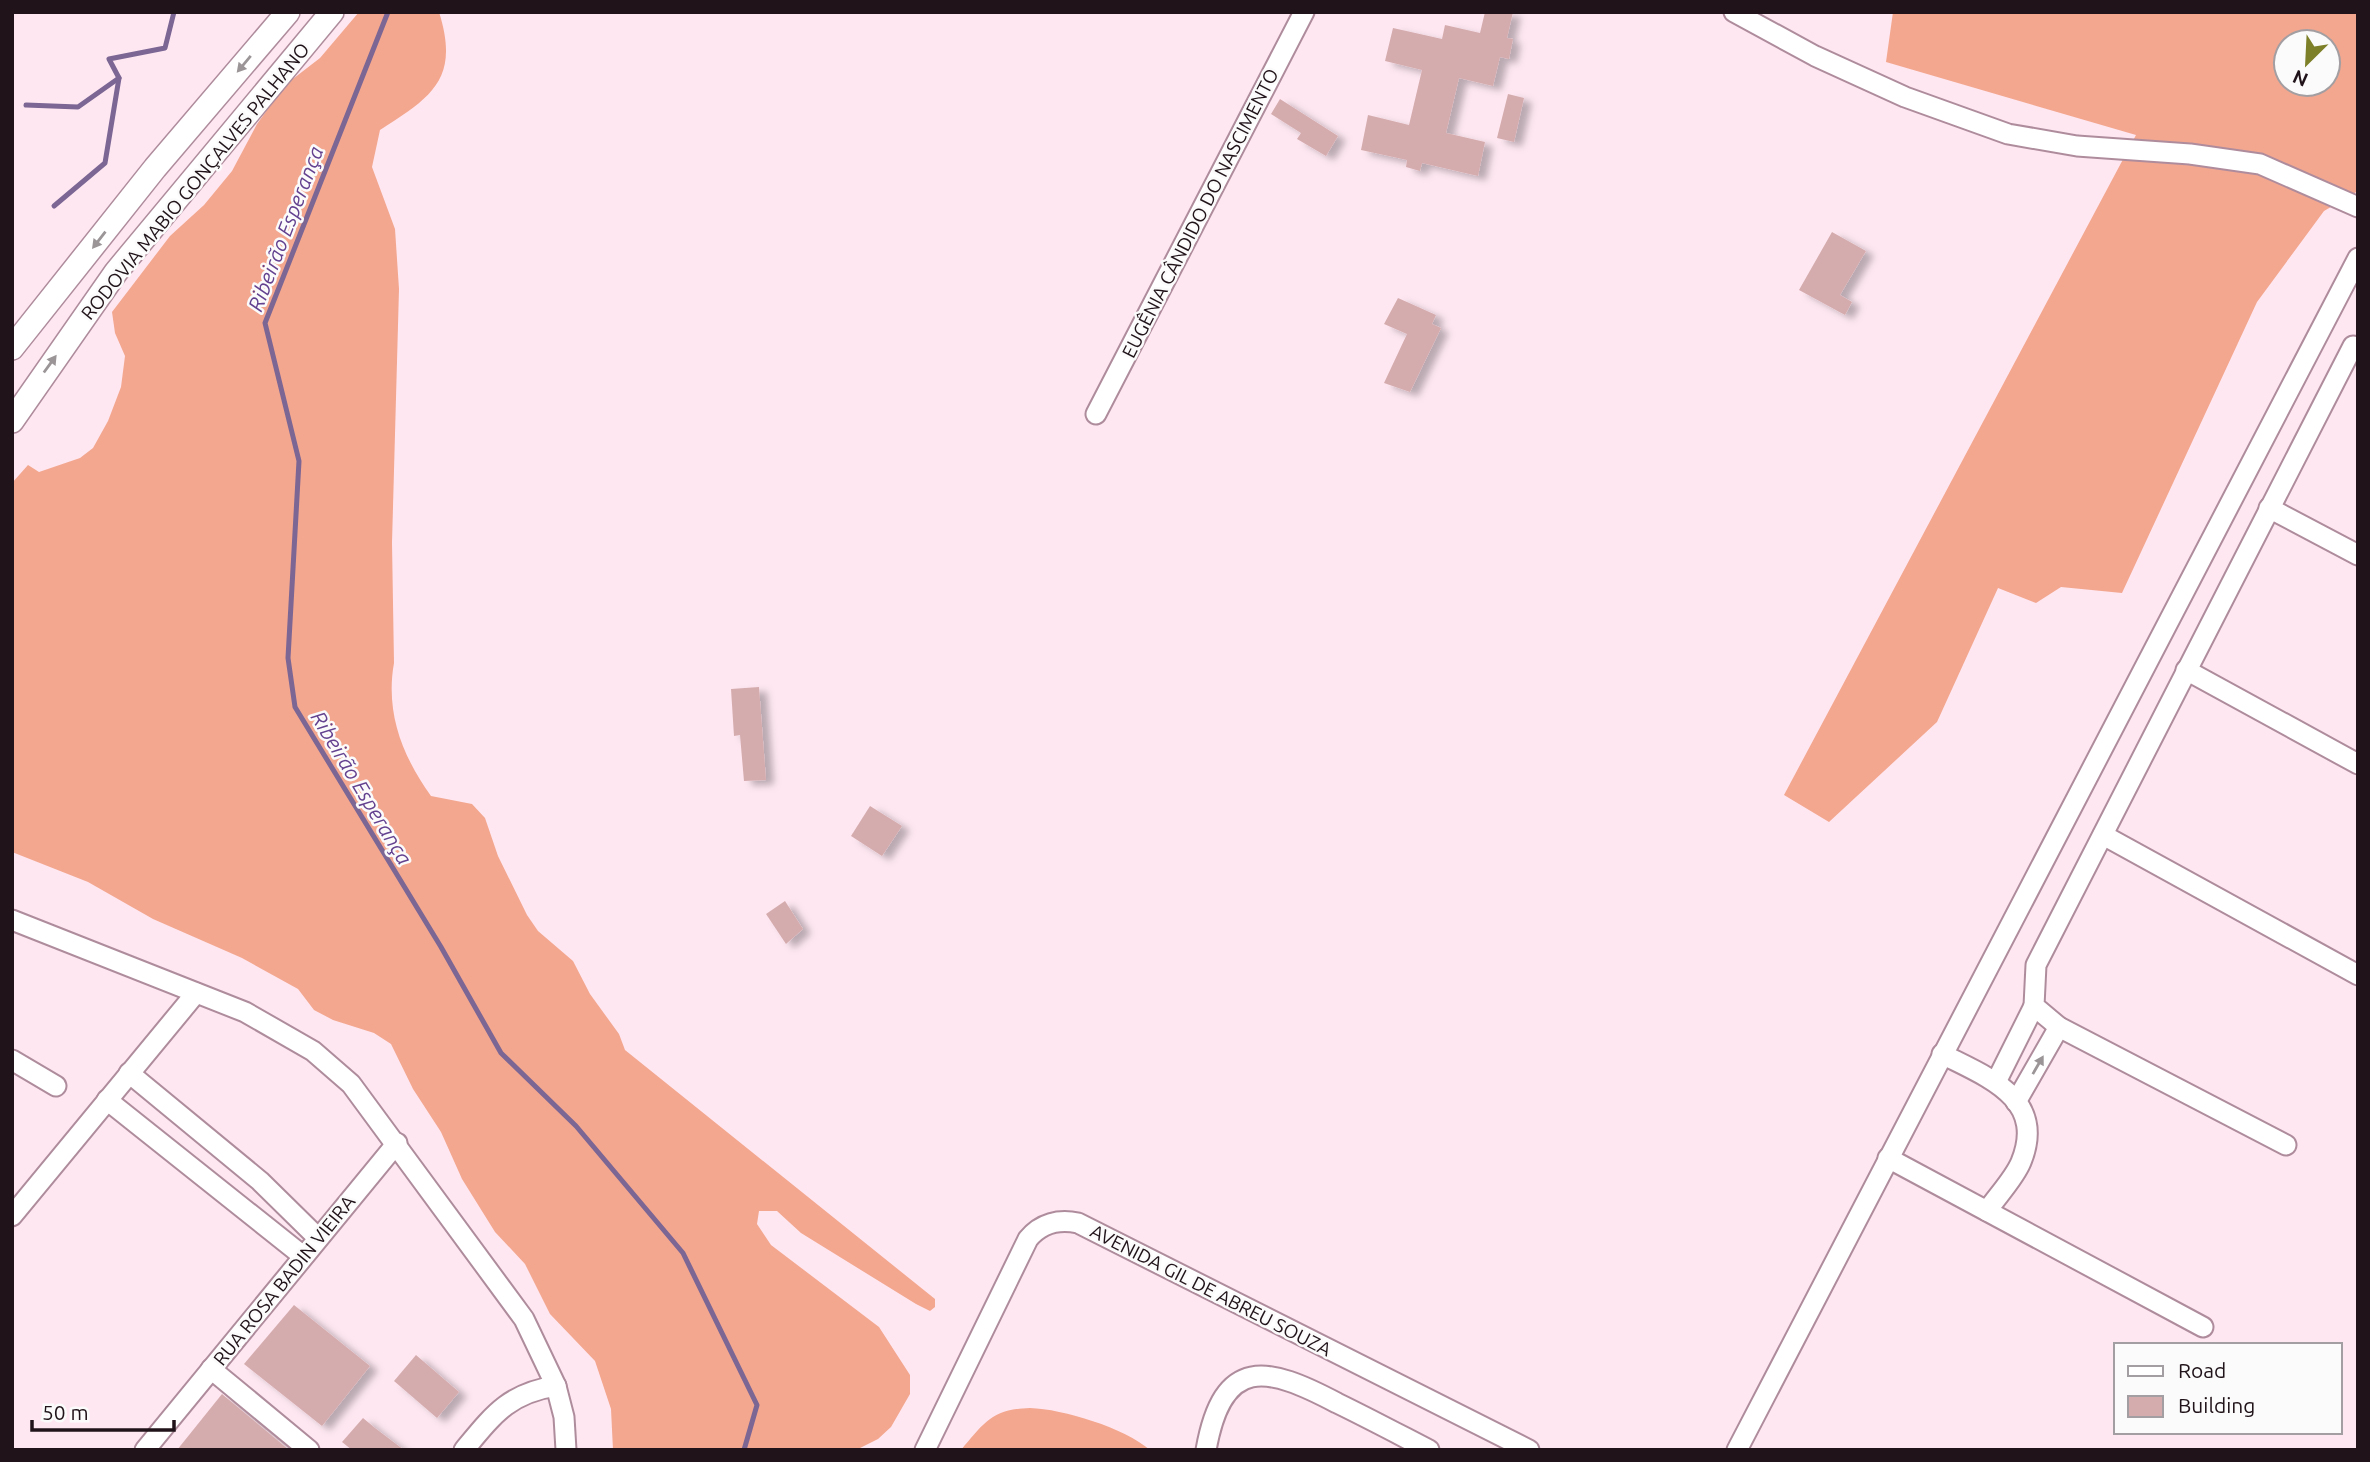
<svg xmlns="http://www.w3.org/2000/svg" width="2370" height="1462" font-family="Ubuntu,sans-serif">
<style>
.forest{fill:#f3a78f;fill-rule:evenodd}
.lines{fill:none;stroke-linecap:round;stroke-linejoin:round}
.stream{stroke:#7b6694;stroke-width:5}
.building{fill:#d5acae;filter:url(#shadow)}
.minor-casing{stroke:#af8c9c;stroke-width:23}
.major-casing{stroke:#af8c9c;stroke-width:26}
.minor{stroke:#fff;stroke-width:19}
.major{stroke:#fff;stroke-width:23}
.oneway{fill:#9b9598}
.labels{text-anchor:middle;stroke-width:5;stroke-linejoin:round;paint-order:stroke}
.street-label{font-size:19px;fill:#201319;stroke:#fbfbfb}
.water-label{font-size:21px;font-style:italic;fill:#644290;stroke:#fbfbfb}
</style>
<defs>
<filter id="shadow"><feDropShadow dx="8" dy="4.5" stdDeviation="3.5" flood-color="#0004"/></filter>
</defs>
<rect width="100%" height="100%" fill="#fee7f1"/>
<!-- forest -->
<g class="forest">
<path d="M359,12H439C460,79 432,97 380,130L372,167L395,229L399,289L392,543L394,663C385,713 403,757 431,796L472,804L485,818L498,856L527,915L538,931L573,961L590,994L619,1034L625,1050L935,1299V1307L930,1311L916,1304L801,1233L777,1211H759L757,1224L771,1245L879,1327L910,1375V1394L891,1427L878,1439L856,1450H613L611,1409L595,1361L550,1314L525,1264L495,1232L462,1179L441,1132L413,1089L391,1044L374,1033L333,1020L314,1010L298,989L242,958L153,919L88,882L12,852V483L28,465L39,472L80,458L93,448L108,421L121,387L125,356L115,333L112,312L170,236L204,205L232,171L257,124L285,85L320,58Z"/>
<path d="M1893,12H2358V191L2324,211L2257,302L2122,593L2061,587L2036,603L1998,588L1937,722L1829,822L1784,795L2136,135L1886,62ZM2286,42H2328V84H2286Z"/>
<path d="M1030,1408C1063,1409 1125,1428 1150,1450H961C984,1423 992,1409 1030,1408Z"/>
</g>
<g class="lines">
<!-- stream -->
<g class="stream">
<polyline points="388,12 265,323 299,461 288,658 295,707 441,947 501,1053 576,1126 683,1253 757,1405 744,1450"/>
<polyline points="26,105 78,107 119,78"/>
<polyline points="54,206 105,163 119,78 109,59 165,48 174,12"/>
</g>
</g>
<!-- building -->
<g class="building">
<polygon points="1485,12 1513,12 1507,38 1513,39 1509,59 1500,57 1493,86 1459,78 1446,133 1485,142 1478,176 1422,163 1420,171 1406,167 1407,160 1361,150 1368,115 1409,125 1422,70 1385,61 1393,28 1442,39 1445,25 1480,33"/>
<polygon points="1508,94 1524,98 1514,142 1497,138"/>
<polygon points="1280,99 1338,136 1326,156 1297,139 1301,133 1271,114"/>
<polygon points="1832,232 1866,251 1840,295 1852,302 1845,315 1799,290"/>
<polygon points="1398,298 1436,315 1432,324 1441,328 1410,392 1384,383 1407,334 1384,324"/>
<polygon points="759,687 766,780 744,781 740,735 734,736 731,689"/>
<polygon points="870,806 902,826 882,856 851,836"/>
<polygon points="785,901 803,929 786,944 766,914"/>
<polygon points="294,1305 370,1366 322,1426 244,1364"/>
<polygon points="416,1355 459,1392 437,1418 394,1381"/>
<polygon points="222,1394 289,1450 177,1450"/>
<polygon points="363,1418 375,1428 404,1450 352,1450 342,1442"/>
</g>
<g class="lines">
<defs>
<g id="minor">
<polyline points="1734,12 1815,56 1905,97 2008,134 2077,146 2190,154 2260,164 2358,207"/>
<polyline points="1096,414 1304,12"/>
<polyline points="2269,508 2358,555"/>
<polyline points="2186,670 2358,764"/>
<polyline points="2103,835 2358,975"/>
<polyline points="12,920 245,1012 313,1051 351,1084 524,1319 556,1386 564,1417 566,1450"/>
<path d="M1942,1054C1987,1077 2047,1098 2021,1162C2014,1179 1997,1196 1987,1211"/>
<polyline points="12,1060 56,1086"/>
<polyline points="129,1073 260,1181 318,1238"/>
<polyline points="1996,1082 2034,1006"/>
<polyline points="107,1100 303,1256"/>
<polyline points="2016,1102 2059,1027"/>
<polyline points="2286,1145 2059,1027 2034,1006 2036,965 2353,346 2358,349"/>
<polyline points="1888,1158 2203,1327"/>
<polyline points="12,1216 196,993"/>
<polyline points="211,1369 309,1450"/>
<polyline points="145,1450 397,1143"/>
<path d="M464,1450C493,1415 509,1393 556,1386"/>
<path d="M925,1450L1028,1239C1041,1223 1059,1219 1078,1223L1529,1450"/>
<path d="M1206,1450C1223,1355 1267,1366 1337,1403C1368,1418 1398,1434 1429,1450"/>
<polyline points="1737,1450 2358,258"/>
</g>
<g id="major">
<polyline points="12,348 155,168 288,12"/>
<polyline points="12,421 116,272 332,12"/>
</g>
</defs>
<!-- minor casing -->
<use href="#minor" class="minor-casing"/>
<!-- major casing -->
<use href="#major" class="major-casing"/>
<!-- minor -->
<use href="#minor" class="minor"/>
<!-- major -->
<use href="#major" class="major"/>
</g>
<!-- one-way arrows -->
<defs><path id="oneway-solid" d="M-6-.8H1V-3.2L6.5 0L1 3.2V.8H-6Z" transform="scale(1.75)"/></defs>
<g class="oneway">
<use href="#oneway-solid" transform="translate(244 64) rotate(130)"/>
<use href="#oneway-solid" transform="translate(99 240) rotate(128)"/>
<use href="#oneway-solid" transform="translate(50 364) rotate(-54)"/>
<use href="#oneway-solid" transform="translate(2038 1065) rotate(-60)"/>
</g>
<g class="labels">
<!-- street labels -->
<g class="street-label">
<text transform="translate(195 181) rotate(-51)" y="7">RODOVIA MABIO GONÇALVES PALHANO</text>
<text transform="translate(1200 213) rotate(-63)" y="7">EUGÊNIA CÂNDIDO DO NASCIMENTO</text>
<text transform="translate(284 1280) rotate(-51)" y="7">RUA ROSA BADIN VIEIRA</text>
<text transform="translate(1211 1290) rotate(27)" y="7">AVENIDA GIL DE ABREU SOUZA</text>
</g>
<!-- water labels -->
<g class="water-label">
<text transform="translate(286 229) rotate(-69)" y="7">Ribeirão Esperança</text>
<text transform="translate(361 788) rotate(59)" y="7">Ribeirão Esperança</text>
</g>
</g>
<!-- border -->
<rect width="2370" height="1462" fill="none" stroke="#201319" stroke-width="28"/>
<!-- legend -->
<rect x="2114" y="1343" width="228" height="91" fill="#fbfbfb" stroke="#a39ea1" stroke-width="2"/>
<rect x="2128" y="1366" width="35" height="10" fill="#ffffff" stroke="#a39ea1" stroke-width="2"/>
<text x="2178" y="1378" font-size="21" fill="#201319">Road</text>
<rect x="2128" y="1396" width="35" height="21" fill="#d5acae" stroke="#a39ea1" stroke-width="2"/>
<text x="2178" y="1413" font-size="21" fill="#201319">Building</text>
<!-- north arrow -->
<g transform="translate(2307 63) rotate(204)"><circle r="33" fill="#fbfbfb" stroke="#a39ea1" stroke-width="2"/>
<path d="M0-5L12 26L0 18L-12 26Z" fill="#7e8029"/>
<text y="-10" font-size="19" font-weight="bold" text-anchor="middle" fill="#201319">N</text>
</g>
<!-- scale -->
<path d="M32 1420v10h142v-10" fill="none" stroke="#201319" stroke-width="3.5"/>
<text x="42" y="1420" font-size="21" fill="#201319" stroke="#fbfbfb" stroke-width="5" paint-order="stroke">50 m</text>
</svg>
